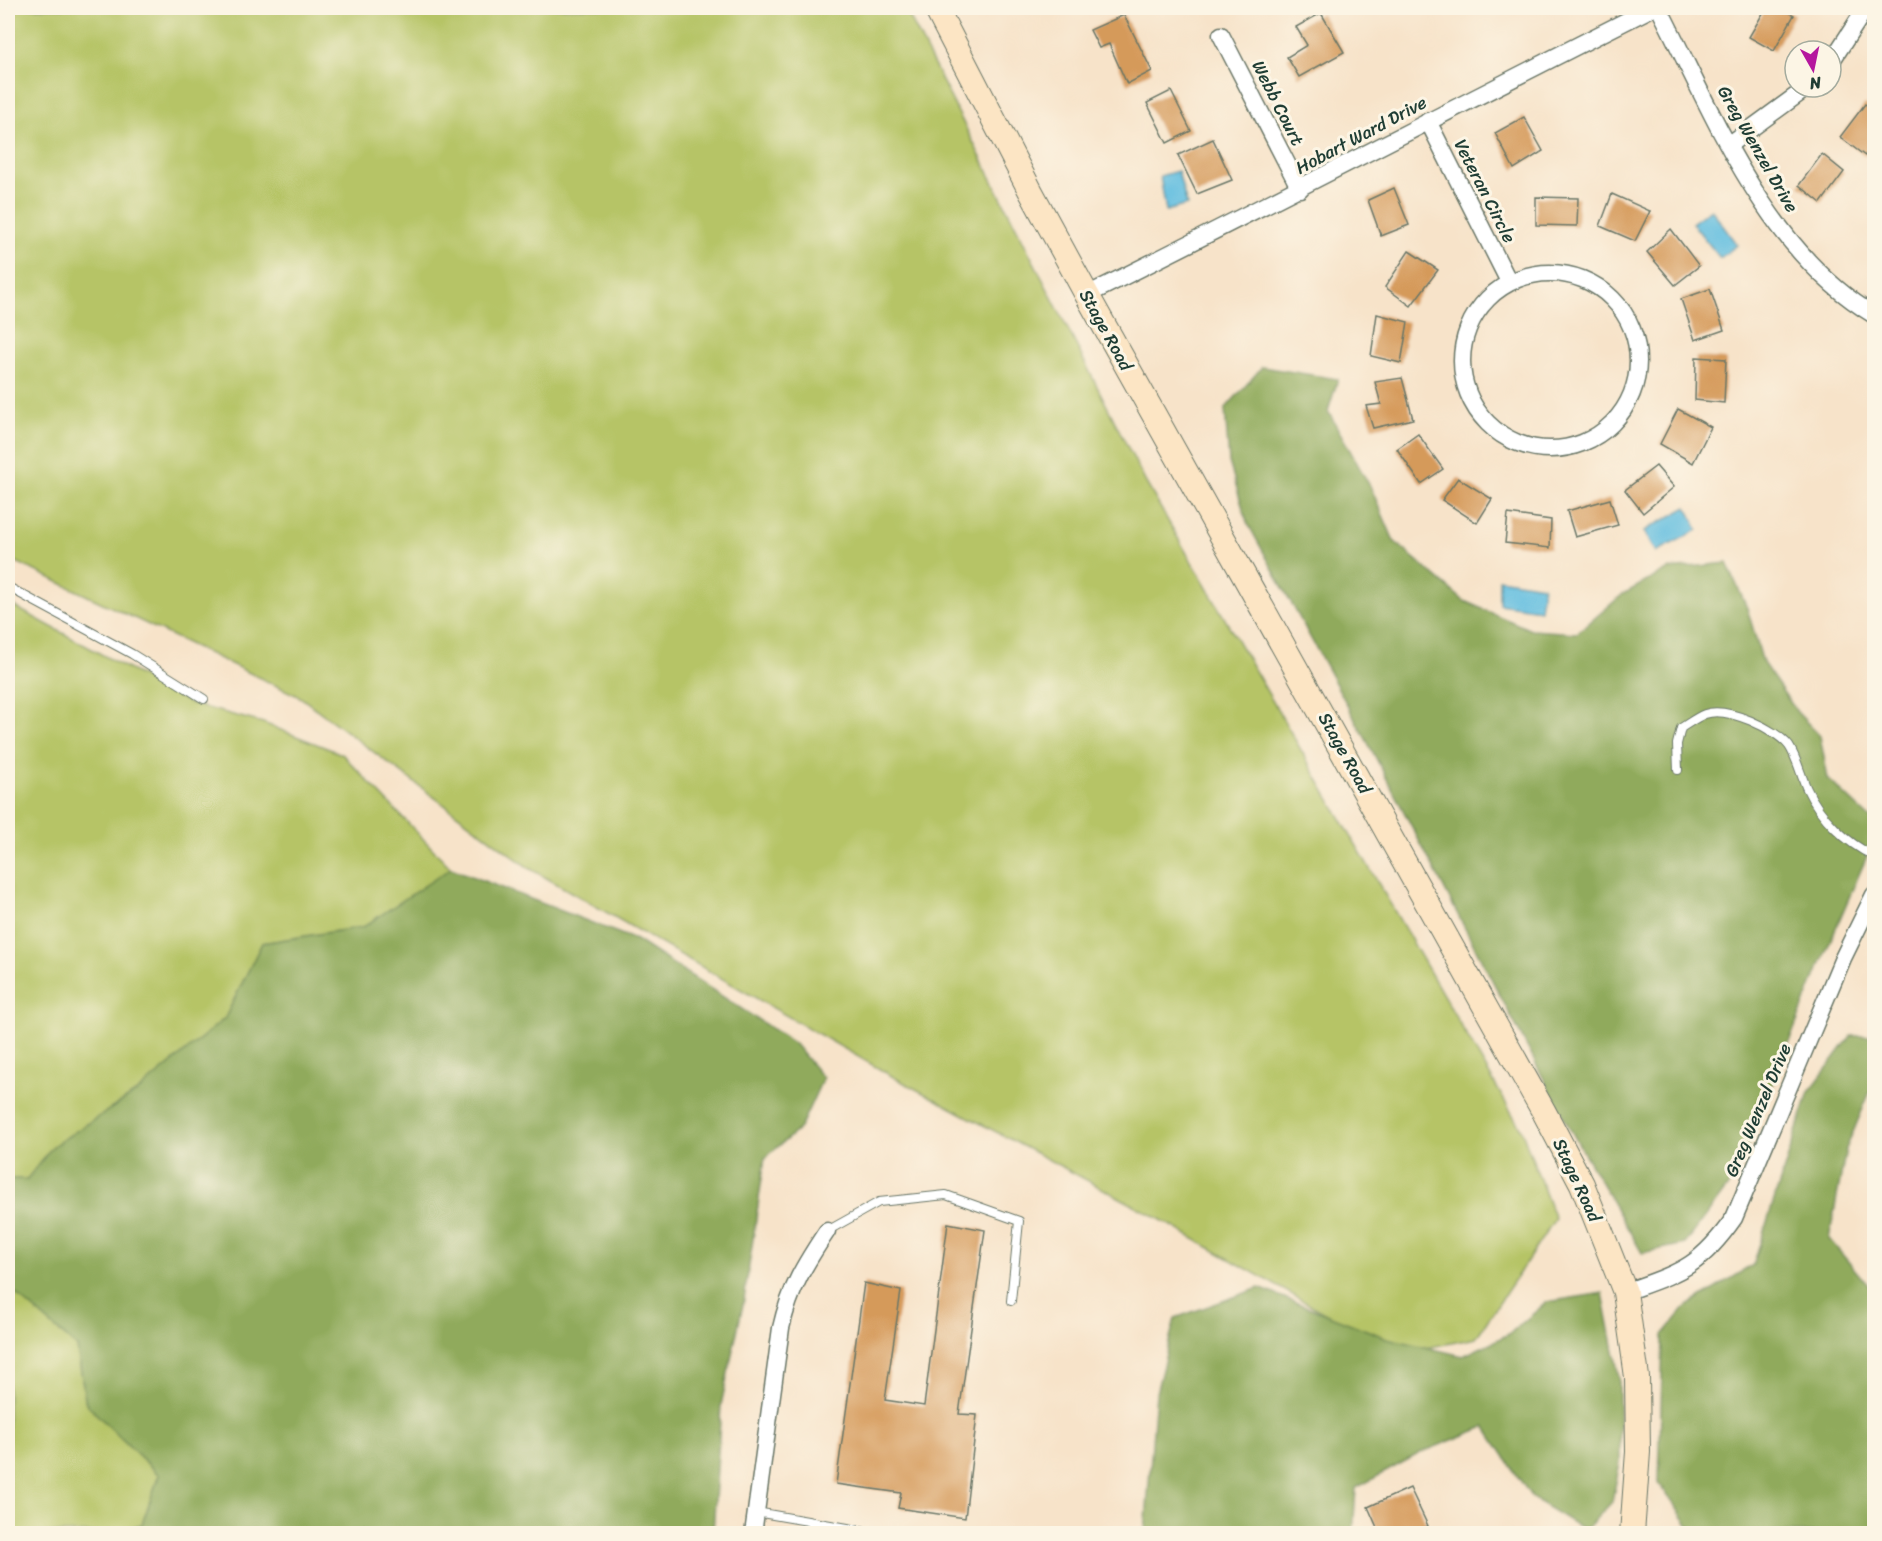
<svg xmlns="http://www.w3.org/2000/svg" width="1882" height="1541" font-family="Sriracha,sans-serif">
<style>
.green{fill:#b6c466;stroke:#6a804d;stroke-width:1.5}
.forest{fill:#90aa5b;stroke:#587448;stroke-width:1.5}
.water{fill:#62bee0;stroke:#407e8a;stroke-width:1.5}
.building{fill:#d59a5a}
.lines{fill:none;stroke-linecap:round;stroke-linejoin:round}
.lane-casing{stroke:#6b7768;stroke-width:10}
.street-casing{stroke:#6b7768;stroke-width:19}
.secondary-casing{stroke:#6b7768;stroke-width:26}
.lane{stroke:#fff;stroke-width:8}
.street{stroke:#fff;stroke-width:16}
.secondary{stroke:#fce5c4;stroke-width:24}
.labels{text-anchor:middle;stroke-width:6;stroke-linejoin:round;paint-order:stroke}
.street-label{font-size:18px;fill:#1f3d34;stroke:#fcf5e5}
</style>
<rect width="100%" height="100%" fill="#fcf5e5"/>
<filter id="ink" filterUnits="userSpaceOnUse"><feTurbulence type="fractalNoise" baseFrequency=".0167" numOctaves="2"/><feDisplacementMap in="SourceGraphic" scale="12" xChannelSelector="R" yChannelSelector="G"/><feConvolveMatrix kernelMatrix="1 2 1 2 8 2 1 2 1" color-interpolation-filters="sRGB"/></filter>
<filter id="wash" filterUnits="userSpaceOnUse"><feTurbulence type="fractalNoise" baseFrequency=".008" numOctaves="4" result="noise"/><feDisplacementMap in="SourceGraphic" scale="24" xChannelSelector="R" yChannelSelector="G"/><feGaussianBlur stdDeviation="1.35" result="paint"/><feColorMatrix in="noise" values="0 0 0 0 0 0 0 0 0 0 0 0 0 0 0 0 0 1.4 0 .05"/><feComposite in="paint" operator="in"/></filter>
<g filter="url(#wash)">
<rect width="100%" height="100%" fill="#f7e3c9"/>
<!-- green -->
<g class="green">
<polygon points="8,8 905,8 1146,483 1521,1129 1555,1219 1476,1338 1396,1354 1156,1217 897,1079 529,868 300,697 8,558"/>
<polygon points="8,603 192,704 263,723 342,754 451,868 363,927 262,943 225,1018 137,1092 53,1146 27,1179 8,1179"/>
<polygon points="8,1287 77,1347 86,1404 159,1475 142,1525 113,1533 8,1533"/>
</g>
<!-- forest -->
<g class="forest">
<polygon points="1262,367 1338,379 1328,411 1371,488 1394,541 1464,601 1531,630 1577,633 1623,594 1669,569 1727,563 1747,608 1763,663 1797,712 1820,736 1828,779 1874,822 1874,840 1819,967 1735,1177 1685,1244 1642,1253 1570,1129 1368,743 1247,522 1229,462 1225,409"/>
<polygon points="451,868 636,940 794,1043 823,1078 800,1128 765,1158 744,1300 721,1405 713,1533 113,1533 142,1524 159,1475 86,1404 77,1347 8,1287 8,1179 27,1179 53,1146 137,1092 225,1018 262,943 363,927"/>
<polygon points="1851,1036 1872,1036 1874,1040 1874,1082 1846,1149 1829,1239 1874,1292 1874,1533 1694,1533 1659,1483 1663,1335 1687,1306 1753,1265 1809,1092"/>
<polygon points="1259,1288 1387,1338 1463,1356 1509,1334 1547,1302 1603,1293 1619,1377 1620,1462 1612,1502 1585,1530 1532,1498 1485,1427 1422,1452 1356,1488 1353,1533 1145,1533 1156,1393 1175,1318"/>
</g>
<!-- water -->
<g class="water">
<polygon points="1178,171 1187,205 1166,211 1160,176"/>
<polygon points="1711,209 1737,245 1720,258 1692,223"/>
<polygon points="1687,507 1698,530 1656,552 1644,531"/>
<polygon points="1499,579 1543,586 1540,610 1499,604"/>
</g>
<g id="blocks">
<!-- building -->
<g class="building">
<polygon points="1766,8 1780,8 1794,15 1774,51 1749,37"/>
<polygon points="1321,13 1344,52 1299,77 1287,57 1307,45 1296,27"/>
<polygon points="1124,15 1152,71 1127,84 1109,44 1099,48 1090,30"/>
<polygon points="1171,91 1191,131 1167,143 1147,103"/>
<polygon points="1865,104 1874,110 1874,142 1865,156 1840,137"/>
<polygon points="1524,117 1543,151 1514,169 1495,133"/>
<polygon points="1213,139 1232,180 1197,194 1178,155"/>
<polygon points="1822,154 1844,172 1821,203 1799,185"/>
<polygon points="1394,188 1409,225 1381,236 1368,200"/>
<polygon points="1612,194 1650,211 1635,241 1600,226"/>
<polygon points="1536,197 1578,198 1577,226 1536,225"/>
<polygon points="1671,229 1699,266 1675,285 1647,252"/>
<polygon points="1409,251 1438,270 1411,306 1385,287"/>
<polygon points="1710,289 1724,330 1695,340 1681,299"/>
<polygon points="1377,314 1408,322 1401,363 1371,356"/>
<polygon points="1696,357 1726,359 1724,403 1695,400"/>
<polygon points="1402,378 1413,419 1373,428 1366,406 1381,404 1375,382"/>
<polygon points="1678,409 1711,427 1693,463 1660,444"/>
<polygon points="1418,434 1443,469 1421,484 1397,449"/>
<polygon points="1656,466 1674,487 1643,513 1625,490"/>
<polygon points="1458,478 1492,499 1477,523 1442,500"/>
<polygon points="1610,499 1618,525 1575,537 1567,511"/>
<polygon points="1508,514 1551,520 1550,548 1505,543"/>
<polygon points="948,1223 985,1230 959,1414 977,1415 965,1518 898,1508 901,1493 836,1484 864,1283 901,1291 885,1400 924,1406"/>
<polygon points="1410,1488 1428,1526 1415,1534 1380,1534 1368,1507"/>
</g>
</g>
</g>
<g filter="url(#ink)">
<use href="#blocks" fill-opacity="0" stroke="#6b7768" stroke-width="1.5"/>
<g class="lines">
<defs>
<g id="lane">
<polyline points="8,587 132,654 204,699"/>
<path d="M1678,770L1677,744L1681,728C1689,723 1697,717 1705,714C1727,706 1776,729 1789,746C1797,758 1801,776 1807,789C1820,817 1846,843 1874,856"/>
<polyline points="827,1231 879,1202 946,1195 1019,1221 1011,1301"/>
<polyline points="756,1512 882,1534"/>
</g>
<g id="street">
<path d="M1659,8C1714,115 1766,251 1874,315"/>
<polyline points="1221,35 1300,189"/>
<polyline points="1831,62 1866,8"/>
<polyline points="1428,121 1508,280"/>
<polyline points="1730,144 1808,87"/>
<circle cx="1550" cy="361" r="88"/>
<path d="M1087,295C1276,201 1463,103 1652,8"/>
<path d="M1625,1292C1680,1272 1699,1268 1734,1218L1843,958L1874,895"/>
<path d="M753,1534L781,1328C790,1288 805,1264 827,1231"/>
</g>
<polyline id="secondary" points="936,8 1031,192 1087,295 1544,1112 1582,1184 1625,1292 1637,1377 1638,1452 1632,1534"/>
</defs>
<!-- lane casing -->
<use href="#lane" class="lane-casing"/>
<!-- street casing -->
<use href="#street" class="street-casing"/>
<!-- secondary casing -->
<use href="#secondary" class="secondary-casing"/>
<!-- lane -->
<use href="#lane" class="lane"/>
<!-- street -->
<use href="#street" class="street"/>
<!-- secondary -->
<use href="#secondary" class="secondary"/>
</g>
</g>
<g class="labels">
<!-- street labels -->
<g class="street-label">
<text transform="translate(1278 103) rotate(63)" y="6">Webb Court</text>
<text transform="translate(1361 135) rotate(-28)" y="6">Hobart Ward Drive</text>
<text transform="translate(1758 149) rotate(60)" y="6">Greg Wenzel Drive</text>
<text transform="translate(1485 191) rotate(63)" y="6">Veteran Circle</text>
<text transform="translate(1106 330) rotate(61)" y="6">Stage Road</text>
<text transform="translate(1345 753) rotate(61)" y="6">Stage Road</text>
<text transform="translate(1758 1110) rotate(-67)" y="6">Greg Wenzel Drive</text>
<text transform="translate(1577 1180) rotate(65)" y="6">Stage Road</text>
</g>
</g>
<!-- margin -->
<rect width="1882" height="1541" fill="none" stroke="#fcf5e5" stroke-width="30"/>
<!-- north arrow -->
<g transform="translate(1813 69) rotate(171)"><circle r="28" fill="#fcf5e5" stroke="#a4ab9e" stroke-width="1.5"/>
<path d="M0-4.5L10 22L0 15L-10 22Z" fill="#b5179e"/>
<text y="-9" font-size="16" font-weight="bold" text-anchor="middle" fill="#1f3d34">N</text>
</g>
</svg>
